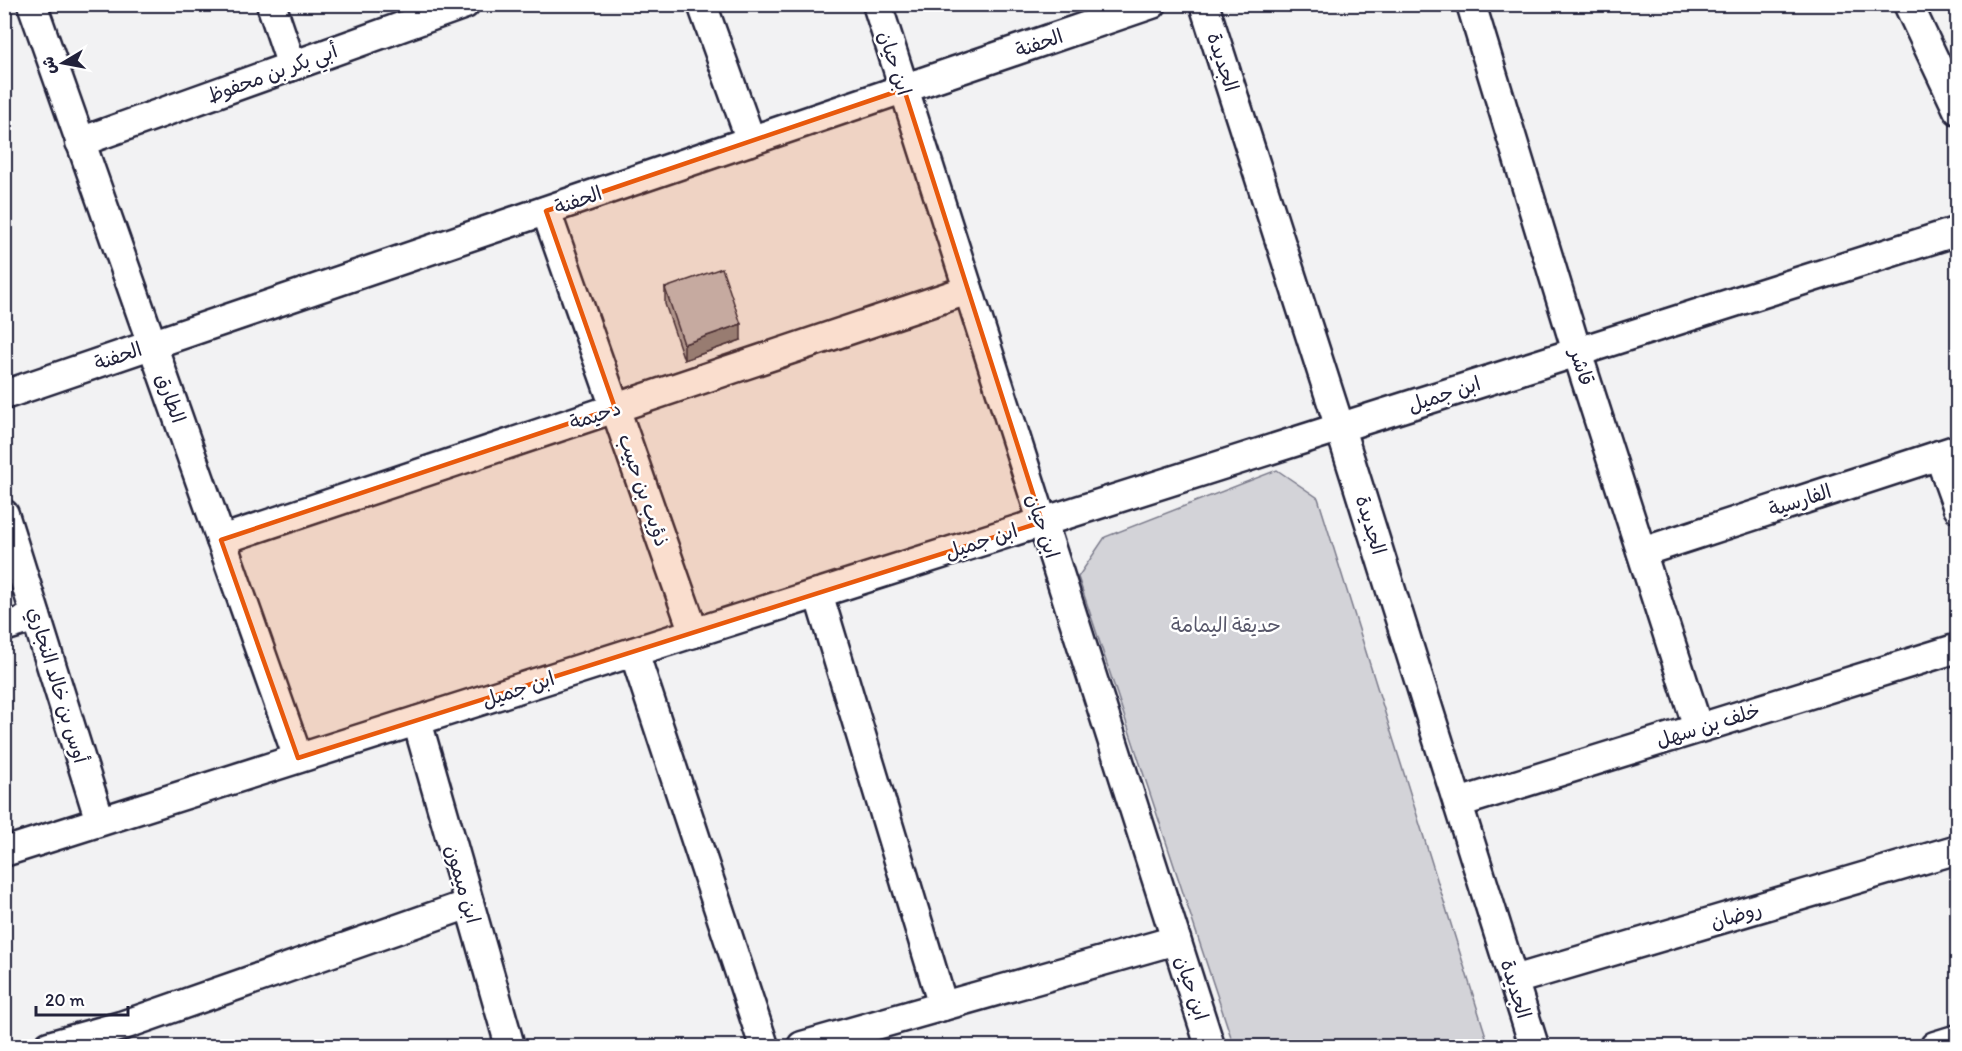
<svg xmlns="http://www.w3.org/2000/svg" width="1962" height="1051" font-family="Itim,'Playpen Sans Arabic',sans-serif">
<style>
.green{fill:#d3d3d8;stroke:#7a7a8a;stroke-width:1.5}
.lines{fill:none;stroke-linecap:round;stroke-linejoin:round}
.minor-casing{stroke:#22223b;stroke-width:33}
.minor{stroke:#fff;stroke-width:28}
.wall{fill:#a3a3aa;stroke:#22223b;stroke-width:1.5}
.shaded-wall{fill:#85858b;stroke:#22223b;stroke-width:1.5}
.building{fill:#bebec6;stroke:#22223b;stroke-width:1.5}
.marked{fill:#e8590c;fill-opacity:0.2;stroke:#e8590c;stroke-width:4.5;stroke-linejoin:round}
.labels{text-anchor:middle;stroke-width:5;stroke-linejoin:round;paint-order:stroke}
.street-label{font-size:20px;fill:#22223b;stroke:#fff}
.park-label{font-size:20px;fill:#57576a;stroke:#fff}
</style>
<rect width="100%" height="100%" fill="#f2f2f3"/>
<filter id="ink" filterUnits="userSpaceOnUse"><feTurbulence type="fractalNoise" baseFrequency=".0167" numOctaves="2"/><feDisplacementMap in="SourceGraphic" scale="12" xChannelSelector="R" yChannelSelector="G"/><feConvolveMatrix kernelMatrix="1 2 1 2 8 2 1 2 1" color-interpolation-filters="sRGB"/></filter>
<g filter="url(#ink)">
<!-- green -->
<polygon class="green" points="1277,470 1318,498 1489,1046 1234,1046 1078,577 1105,537"/>
<g class="lines">
<defs>
<g id="minor">
<polyline points="32,4 298,758"/>
<polyline points="271,4 292,66"/>
<polyline points="702,4 751,141"/>
<polyline points="877,4 1210,1046"/>
<polyline points="1204,4 1340,428 1534,1046"/>
<polyline points="1471,4 1577,352 1698,728"/>
<polyline points="1908,4 1958,110"/>
<polyline points="80,142 465,4"/>
<polyline points="546,211 694,633"/>
<polyline points="4,395 1152,4"/>
<polyline points="1939,455 1958,508"/>
<polyline points="4,514 100,821"/>
<polyline points="221,540 968,290"/>
<polyline points="1642,552 1958,449"/>
<polyline points="818,593 943,1006"/>
<polyline points="4,627 36,617"/>
<polyline points="634,652 764,1046"/>
<polyline points="417,721 510,1046"/>
<polyline points="1458,803 1958,648"/>
<polyline points="4,852 1958,231"/>
<polyline points="1514,980 1958,849"/>
<polyline points="49,1046 121,1026 469,904"/>
<polyline points="802,1046 1176,940"/>
<polyline points="1935,1046 1958,1039"/>
</g>
</defs>
<!-- minor casing -->
<use href="#minor" class="minor-casing"/>
<!-- minor -->
<use href="#minor" class="minor"/>
</g>
<!-- wall -->
<polygon class="wall" points="665,288 741,340 684,360 665,304"/>
<!-- shaded-wall -->
<polygon class="shaded-wall" points="741,324 741,340 684,360 684,344"/>
<!-- building -->
<polygon class="building" points="722,268 741,324 684,344 665,288"/>
</g>
<!-- marked area -->
<path class="marked" d="M904,89L1042,522L298,758L221,540L615,408L546,211Z"/>
<g class="labels">
<!-- street labels -->
<g class="street-label">
<text transform="translate(1039 43) rotate(-19)" y="7">الحفنة</text>
<text transform="translate(1223 62) rotate(72)" y="7">الجديدة</text>
<text transform="translate(895 63) rotate(72)" y="7">ابن حيان</text>
<text transform="translate(272 73) rotate(-20)" y="7">أبي بكر بن محفوظ</text>
<text transform="translate(578 200) rotate(-19)" y="7">الحفنة</text>
<text transform="translate(118 356) rotate(-19)" y="7">الحفنة</text>
<text transform="translate(1582 367) rotate(72)" y="7">قاشر</text>
<text transform="translate(1444 394) rotate(-18)" y="7">ابن جميل</text>
<text transform="translate(171 398) rotate(70)" y="7">الطارق</text>
<text transform="translate(595 415) rotate(-18)" y="7">دحيمة</text>
<text transform="translate(644 490) rotate(71)" y="7">ذؤيب بن حبيب</text>
<text transform="translate(1800 500) rotate(-18)" y="7">الفارسية</text>
<text transform="translate(1371 525) rotate(73)" y="7">الجديدة</text>
<text transform="translate(1043 526) rotate(72)" y="7">ابن حيان</text>
<text transform="translate(981 541) rotate(-18)" y="7">ابن جميل</text>
<text transform="translate(58 685) rotate(73)" y="7">أوس بن خالد النجاري</text>
<text transform="translate(518 689) rotate(-18)" y="7">ابن جميل</text>
<text transform="translate(1708 725) rotate(-17)" y="7">خلف بن سهل</text>
<text transform="translate(463 884) rotate(74)" y="7">ابن ميمون</text>
<text transform="translate(1736 915) rotate(-16)" y="7">روضان</text>
<text transform="translate(1192 988) rotate(72)" y="7">ابن حيان</text>
<text transform="translate(1516 989) rotate(73)" y="7">الجديدة</text>
</g>
<!-- park labels -->
<g class="park-label">
<text x="1226" y="632">حديقة اليمامة</text>
</g>
</g>
<!-- margin -->
<rect width="1962" height="1051" fill="none" stroke="#fff" stroke-width="24"/>
<rect x="12" y="12" width="1938" height="1027" fill="none" stroke="#22223b" stroke-width="2" filter="url(#ink)"/>
<!-- north arrow -->
<g transform="translate(63 63) rotate(260)" stroke="#ffffff" stroke-width="4.5" paint-order="stroke">
<path d="M0-4.5L10 22L0 15L-10 22Z" fill="#22223b"/>
<text y="-9" font-size="16" font-weight="bold" text-anchor="middle" fill="#22223b">ش</text>
</g>
<!-- scale -->
<path d="M36 1006v9h92v-9" fill="none" stroke="#22223b" stroke-width="3"/>
<text x="45" y="1006" font-size="18" fill="#22223b" stroke="#ffffff" stroke-width="4.5" paint-order="stroke">20 m</text>
</svg>
